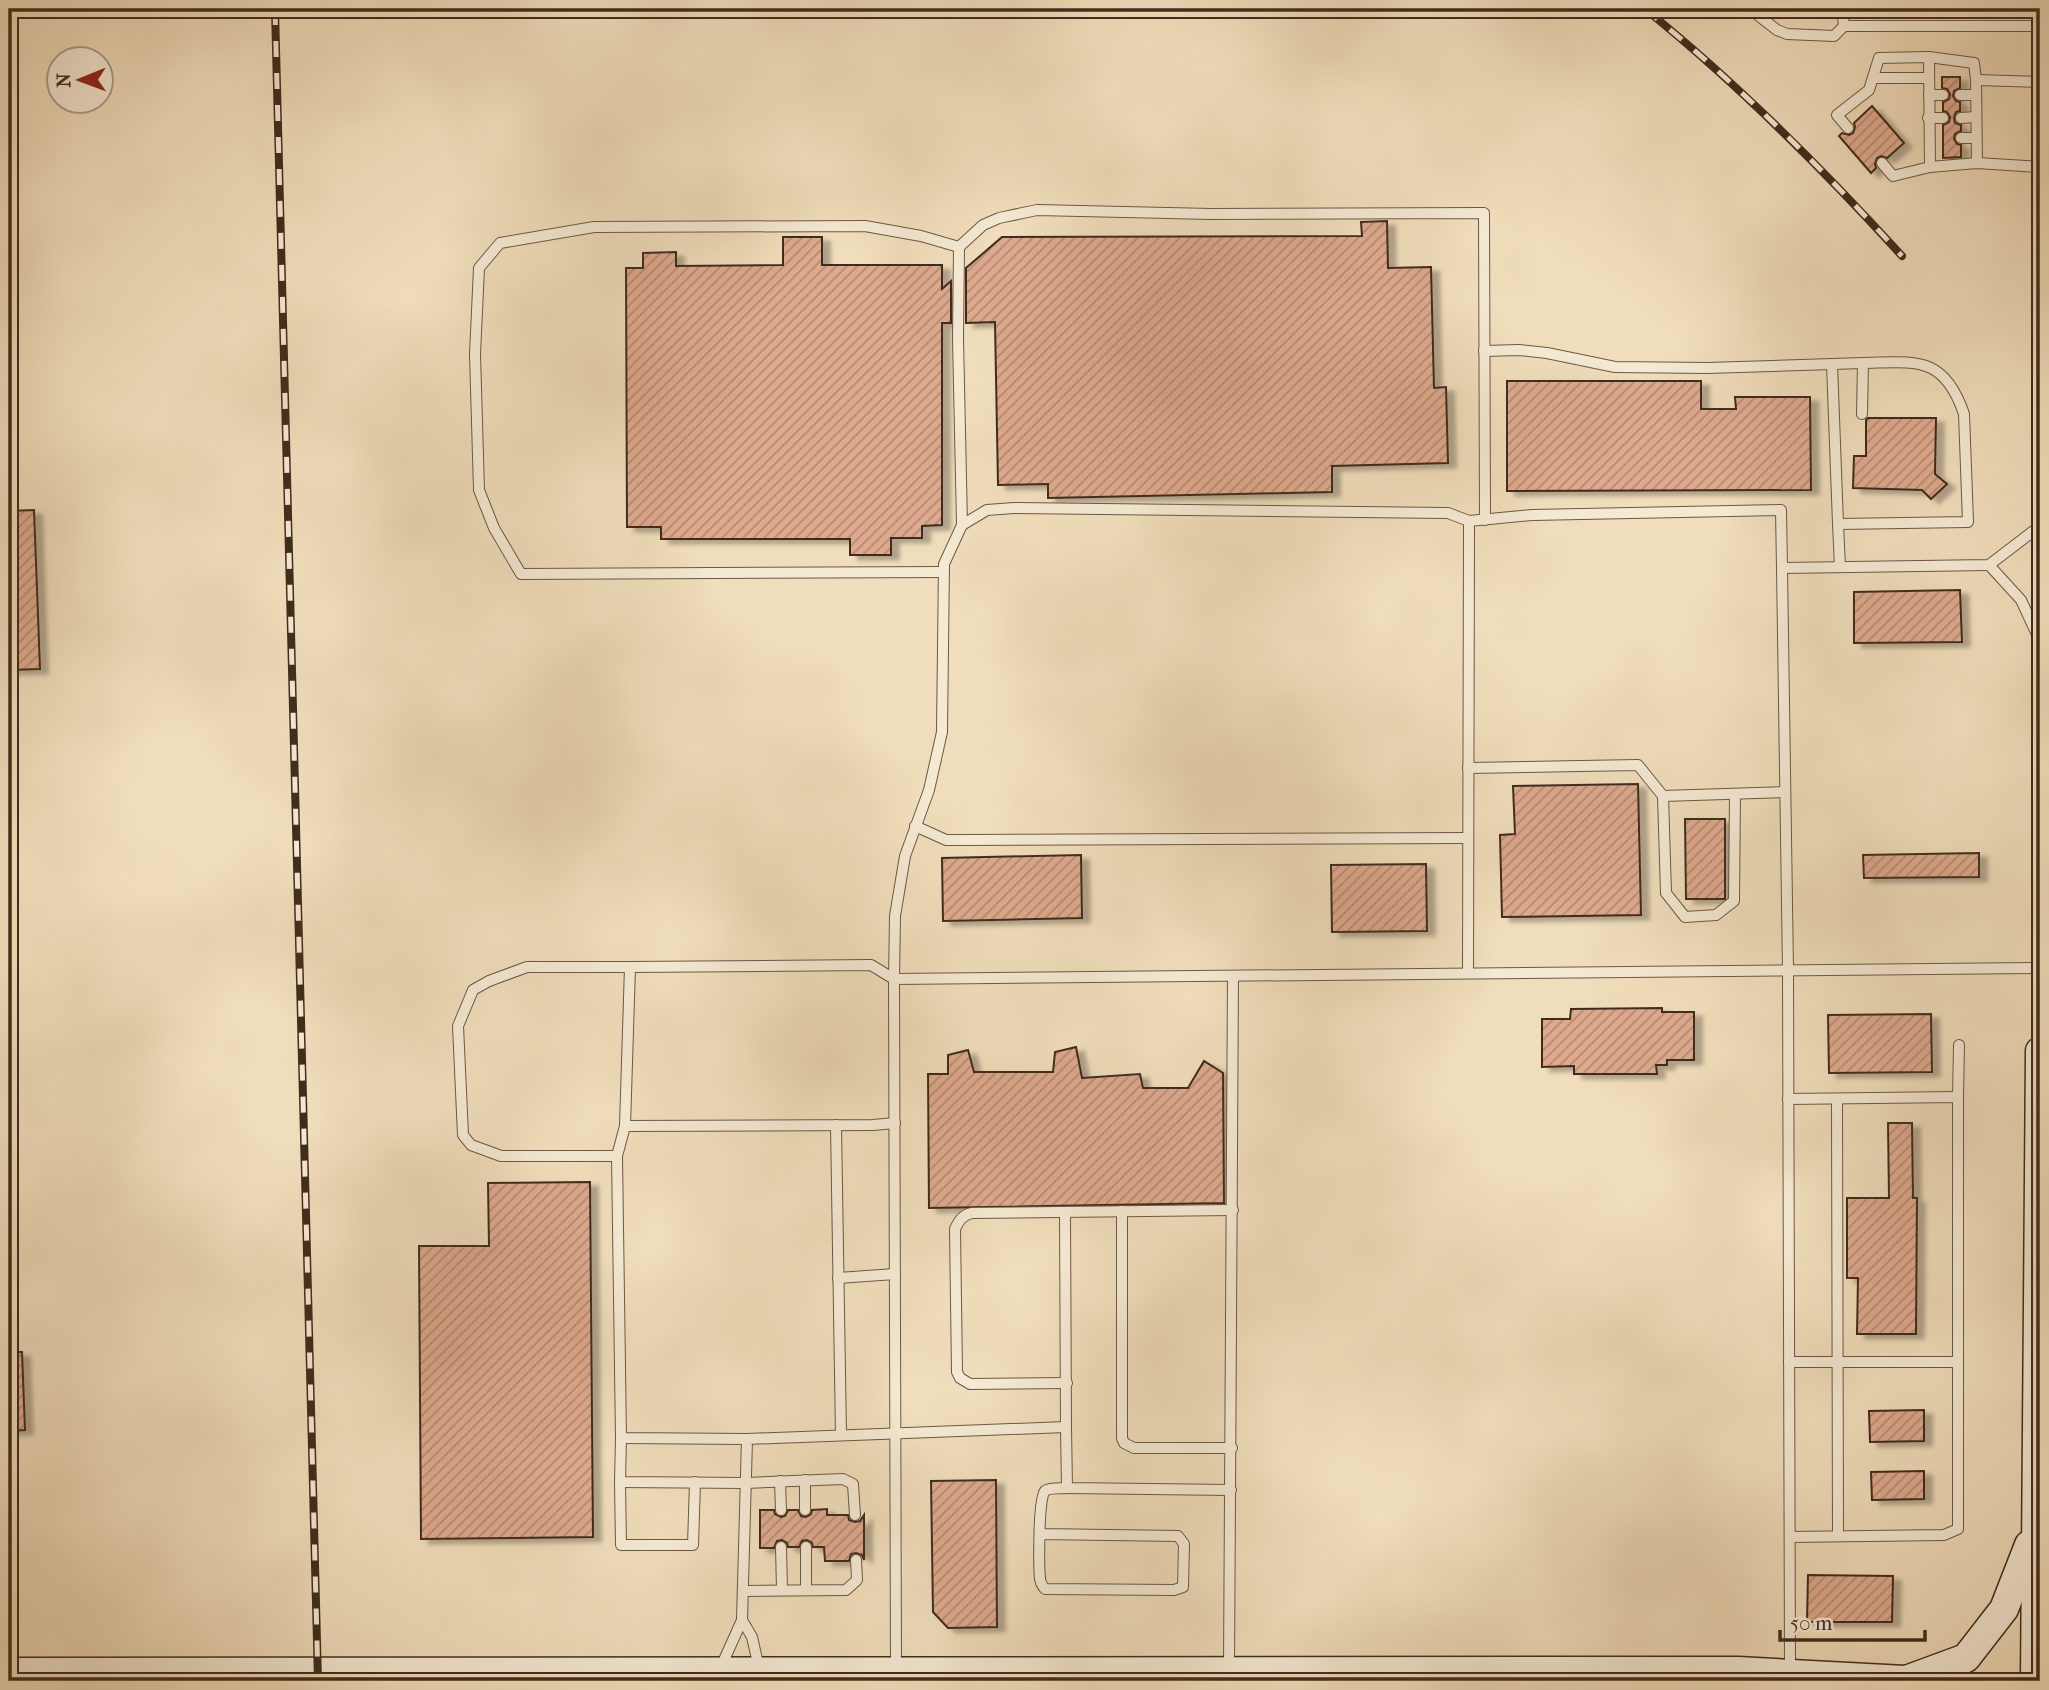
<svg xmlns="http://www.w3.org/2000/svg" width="2049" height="1690" font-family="'IM FELL French Canon',serif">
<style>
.building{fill:url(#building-hatch);stroke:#402c1d;stroke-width:2;filter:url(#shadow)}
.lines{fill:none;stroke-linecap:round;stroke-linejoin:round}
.lane-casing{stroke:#6c5844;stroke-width:12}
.secondary-casing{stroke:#402c1d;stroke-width:31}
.lane{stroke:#f5e9d3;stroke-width:10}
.secondary{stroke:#f5e9d3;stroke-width:28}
.rail-casing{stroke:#402c1d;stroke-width:8}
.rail{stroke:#f5e9d3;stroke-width:5;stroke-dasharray:16;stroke-linecap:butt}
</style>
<defs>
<pattern id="building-hatch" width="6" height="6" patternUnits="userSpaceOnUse" patternTransform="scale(1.75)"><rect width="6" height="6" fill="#dea98d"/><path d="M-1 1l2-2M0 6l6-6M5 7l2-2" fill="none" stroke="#b58a73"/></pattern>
<filter id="shadow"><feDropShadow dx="8" dy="4.5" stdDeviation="2" flood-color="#0004"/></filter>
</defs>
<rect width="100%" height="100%" fill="#f0ddbb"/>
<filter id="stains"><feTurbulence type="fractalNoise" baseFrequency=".00286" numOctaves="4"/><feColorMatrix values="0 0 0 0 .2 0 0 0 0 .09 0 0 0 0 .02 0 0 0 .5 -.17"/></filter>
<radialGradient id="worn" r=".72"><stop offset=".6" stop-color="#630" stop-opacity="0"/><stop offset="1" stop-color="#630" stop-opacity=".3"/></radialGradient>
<!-- building -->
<g class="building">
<polygon points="1942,77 1960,77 1960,88 1954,91 1953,96 1956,101 1960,102 1960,111 1956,112 1954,118 1955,123 1961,125 1961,131 1955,134 1954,139 1957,144 1961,145 1961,157 1943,158 1943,125 1949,122 1950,117 1947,112 1943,111 1943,102 1949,99 1950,94 1947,89 1942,88"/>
<polygon points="1872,106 1904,143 1887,158 1881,156 1877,158 1875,164 1876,168 1871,173 1839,136 1842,133 1849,135 1853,133 1855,127 1854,123"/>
<polygon points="1387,221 1388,268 1431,267 1434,388 1446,387 1448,463 1332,466 1332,492 1048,498 1048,484 998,485 995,322 966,323 966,268 1002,237 1362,236 1361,222"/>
<polygon points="783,237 822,237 822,265 942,265 942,289 951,281 951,323 942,323 942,525 922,526 922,538 891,538 891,555 850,555 850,539 661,539 661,527 627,527 626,268 643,268 643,253 676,252 676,266 783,265"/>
<polygon points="1507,381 1701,381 1701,409 1736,409 1735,397 1810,397 1811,490 1507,491"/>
<polygon points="1868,418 1936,418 1935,474 1947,484 1931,499 1922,490 1853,488 1854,456 1866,456 1866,420"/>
<polygon points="34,510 40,669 9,670 9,511"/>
<polygon points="1960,590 1962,642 1854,643 1854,592"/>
<polygon points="1638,784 1641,915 1502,917 1500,835 1515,834 1513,786"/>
<polygon points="1685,819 1725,819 1725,899 1686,899"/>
<polygon points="1979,853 1979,877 1864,878 1863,855"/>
<polygon points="1081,855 1082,918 943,921 942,858"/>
<polygon points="1426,864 1427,931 1332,932 1331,865"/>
<polygon points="1662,1008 1662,1012 1694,1012 1694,1060 1667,1060 1667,1065 1656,1065 1657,1074 1574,1074 1574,1066 1542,1067 1542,1019 1570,1019 1571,1009"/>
<polygon points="1931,1014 1932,1072 1829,1073 1828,1015"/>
<polygon points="1076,1047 1082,1078 1140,1074 1143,1088 1188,1088 1204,1061 1223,1073 1224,1203 929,1208 928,1074 948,1074 948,1055 968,1050 974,1072 1053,1072 1055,1052"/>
<polygon points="1888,1123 1912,1123 1913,1198 1917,1198 1916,1334 1857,1334 1858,1278 1847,1278 1847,1198 1889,1198"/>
<polygon points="590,1182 593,1537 421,1539 419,1246 489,1246 488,1183"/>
<polygon points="9,1352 22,1352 25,1430 9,1431"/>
<polygon points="1924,1410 1924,1441 1870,1442 1869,1411"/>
<polygon points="1924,1471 1924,1499 1872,1500 1871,1472"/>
<polygon points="996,1480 997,1627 948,1628 933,1612 931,1481"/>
<polygon points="827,1509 827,1515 848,1515 849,1520 855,1522 860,1521 864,1515 864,1560 862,1555 856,1553 851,1554 849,1561 825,1561 824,1547 813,1547 812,1543 807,1540 802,1541 799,1547 788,1547 787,1543 782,1540 777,1541 774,1548 760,1548 760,1510 774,1510 775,1514 781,1517 785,1516 788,1510 798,1510 801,1516 806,1517 811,1514 812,1510"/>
<polygon points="1808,1575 1893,1576 1892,1622 1807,1622"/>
</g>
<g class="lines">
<defs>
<g id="lane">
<polyline points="1750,9 1777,30 1787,34 1834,36 1844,26 2040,26"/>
<polyline points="1842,9 1844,26"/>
<polyline points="1929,57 1974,63 1976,80 1977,163"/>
<polyline points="1873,78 1929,78"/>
<polyline points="1976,80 2040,82"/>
<polyline points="1929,95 1943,95"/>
<polyline points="1960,95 1976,95"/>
<polyline points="1928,118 1943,118"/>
<polyline points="1961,118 1976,117"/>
<polyline points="1848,128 1837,115 1869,90 1879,58 1929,57 1930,167 1977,163 2040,167"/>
<polyline points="1961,138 1976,138"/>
<polyline points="1882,163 1893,176 1930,167"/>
<polyline points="1484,351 1519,350 1547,353 1615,367 1707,368 1863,363"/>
<path d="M1832,364L1838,524L1968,522L1964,414C1944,355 1916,362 1863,363L1862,414"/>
<polyline points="1838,524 1840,567"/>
<polyline points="962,525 958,338 959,247 983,225 999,218 1037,210 1211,214 1484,213 1485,520"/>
<polyline points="1989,565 2021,600 2040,641"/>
<polyline points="1782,568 1788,970 1790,1670"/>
<polyline points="944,572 521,574 494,528 479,490 475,354 479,268 500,243 594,227 865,226 921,236 959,247"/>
<polyline points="1468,768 1638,765 1663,796 1785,792"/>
<polyline points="1663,796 1666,893 1685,917 1716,915 1734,901 1735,794"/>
<polyline points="915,826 946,840 965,840 1468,838"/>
<polyline points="1468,973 1469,521 1532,515 1781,510 1782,568 1989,565 2040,526"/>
<polyline points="894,979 895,916 905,856 929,790 942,732 944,564 962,525 987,510 1014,508 1448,513 1469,521"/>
<polyline points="894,979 871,965 630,967 625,1126 873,1125 895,1123"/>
<polyline points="1958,1097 1959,1045"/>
<polyline points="1788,1099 1958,1097 1958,1529 1944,1535 1790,1537"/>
<polyline points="1837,1099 1838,1536"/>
<polyline points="836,1125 841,1435"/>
<polyline points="625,1126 617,1156 501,1156 471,1145 463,1135 458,1026 473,990 489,981 527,967 630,967"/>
<polyline points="617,1156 621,1438 747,1439"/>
<polyline points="1122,1211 1122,1438 1124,1443 1134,1448 1232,1448"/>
<polyline points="838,1278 895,1274"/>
<polyline points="1789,1362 1958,1362"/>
<path d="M1067,1383L970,1384L960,1378L957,1372L955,1229C959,1220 963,1215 972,1213L1233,1210"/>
<polyline points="1066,1427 1067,1488 1231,1490"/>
<polyline points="621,1438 620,1482 746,1483 843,1479 853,1484 855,1515"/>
<polyline points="805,1480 805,1510"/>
<polyline points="780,1481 781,1510"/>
<polyline points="620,1482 621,1545 693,1545 695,1482"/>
<path d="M1040,1534L1178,1536L1184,1544L1183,1587L1174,1590L1045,1589C1042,1585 1041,1585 1040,1579C1039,1568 1038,1496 1045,1491C1050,1487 1061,1489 1067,1488"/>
<polyline points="781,1547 782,1590"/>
<polyline points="806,1547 806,1590"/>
<polyline points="744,1591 846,1590 857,1580 856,1560"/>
<polyline points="742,1620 752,1637 759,1668"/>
<polyline points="1229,1668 1233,976"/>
<polyline points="720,1669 742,1620 747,1439 1066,1427 1065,1212"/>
<polyline points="896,1670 894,979 2040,968"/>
</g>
<g id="secondary">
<polyline points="9,1672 1738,1671 1924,1681"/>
<polyline points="1909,1679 1966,1658 2004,1609 2029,1545"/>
<polyline points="2035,1681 2040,1051"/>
</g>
</defs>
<!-- lane casing -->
<use href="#lane" class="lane-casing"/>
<!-- secondary casing -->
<use href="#secondary" class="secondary-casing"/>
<!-- lane -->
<use href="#lane" class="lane"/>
<!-- secondary -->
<use href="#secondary" class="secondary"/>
<defs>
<g id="rail">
<polyline points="275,9 318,1681"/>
<path d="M1645,9C1738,84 1822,168 1902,256"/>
</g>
</defs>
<!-- rail casing -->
<use href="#rail" class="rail-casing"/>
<!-- rail -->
<use href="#rail" class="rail"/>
</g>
<!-- margin -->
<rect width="2049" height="1690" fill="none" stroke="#f0ddbb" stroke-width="35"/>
<rect x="10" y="10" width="2028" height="1669" fill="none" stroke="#402c1d" stroke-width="3.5"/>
<rect x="18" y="18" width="2014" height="1655" fill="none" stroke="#402c1d" stroke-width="2"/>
<!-- north arrow -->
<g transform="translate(80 80) rotate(269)"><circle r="33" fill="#f5e9d3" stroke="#ad9d8a" stroke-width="2"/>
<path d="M0-5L12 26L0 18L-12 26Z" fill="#8f2418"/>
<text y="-10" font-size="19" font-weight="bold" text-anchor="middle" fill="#402c1d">N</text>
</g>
<!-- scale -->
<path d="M1780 1630v10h145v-10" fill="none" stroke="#402c1d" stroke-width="3.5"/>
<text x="1790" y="1630" font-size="21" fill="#402c1d" stroke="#f5e9d3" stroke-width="5" paint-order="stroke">50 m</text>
<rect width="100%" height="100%" filter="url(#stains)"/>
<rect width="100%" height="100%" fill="url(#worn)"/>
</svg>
